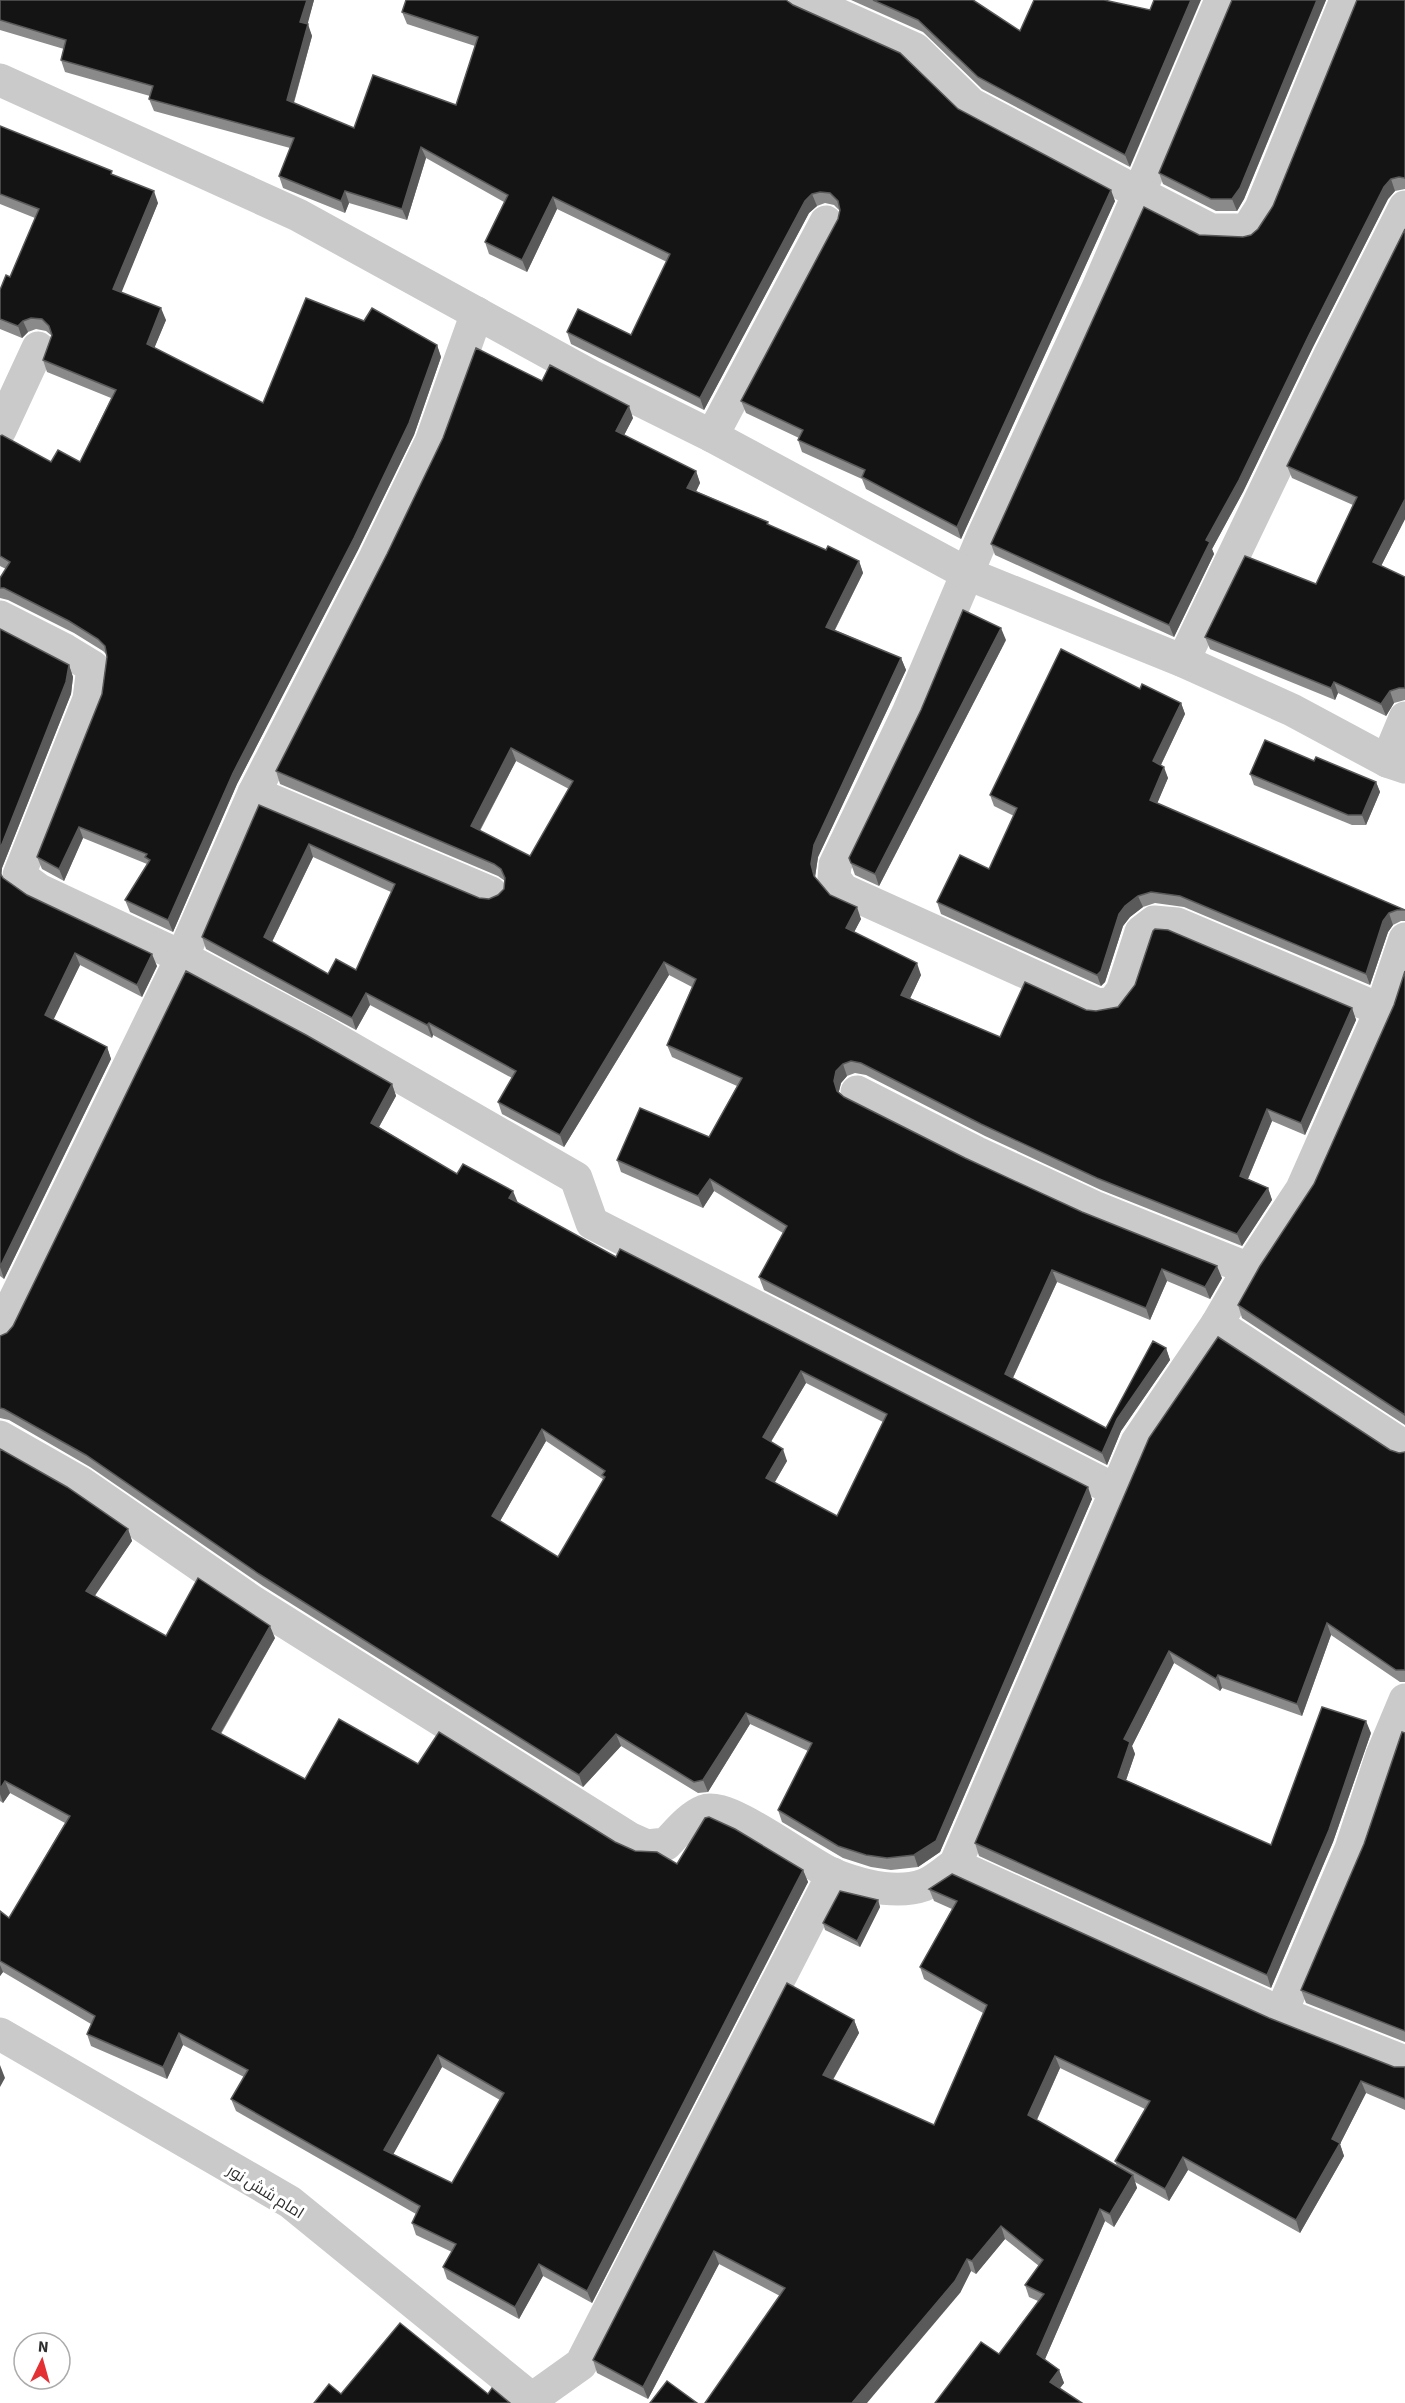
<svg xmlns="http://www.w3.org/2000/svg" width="1405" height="2403" font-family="'Source Sans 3',Cairo,sans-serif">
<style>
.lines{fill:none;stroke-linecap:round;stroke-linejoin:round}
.minor{stroke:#cacaca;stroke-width:33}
.wall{fill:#8a8a8a;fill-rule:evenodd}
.shaded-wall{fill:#5a5a5a}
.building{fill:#141414;stroke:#5a5a5a;stroke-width:1.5;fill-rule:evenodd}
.labels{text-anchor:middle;stroke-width:6;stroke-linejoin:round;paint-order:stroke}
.street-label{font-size:16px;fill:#2d2d2d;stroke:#fff}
</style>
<rect width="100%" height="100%" fill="#fff"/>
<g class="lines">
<!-- minor -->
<g class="minor">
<polyline points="805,0 915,49 971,104 1139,193 1221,0"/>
<polyline points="1346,0 1261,208 1247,230 1211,230 1139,193 1097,290 983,536 908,713 835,865 834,878 843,890 1098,1005 1113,1003 1122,991 1141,932 1154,922 1177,924 1381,1010"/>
<polyline points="0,80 298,215 591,376 712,436 968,574 1183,661 1292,710 1387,761 1405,767"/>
<polyline points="0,430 38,348"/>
<polyline points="712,436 826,222"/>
<polyline points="0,617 65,650 93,667 89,699 19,875 39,890 182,957 319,1030 576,1178 592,1223 1117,1491"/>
<polyline points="1183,661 1330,355 1405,207"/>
<polyline points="1387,761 1405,718"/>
<polyline points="254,793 491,893"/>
<polyline points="1405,939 1381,1010 1302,1189 1249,1269 1217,1324 1405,1447"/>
<polyline points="857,1092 977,1153 1094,1207 1249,1269"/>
<polyline points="0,1330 182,957 254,793 375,558 431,442 477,313"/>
<path d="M0,1437L81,1483L253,1602L629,1838L647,1846L666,1844C677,1833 689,1817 704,1811C728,1801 807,1864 834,1875C860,1885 896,1895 924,1885C935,1881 945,1871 955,1865L1281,2013L1405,2062"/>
<polyline points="955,1865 1137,1442 1217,1324"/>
<polyline points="1281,2013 1351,1849 1382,1755 1405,1700"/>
<polyline points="0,2034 290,2202 537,2403"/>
<polyline points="532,2399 581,2364 833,1874"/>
</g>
</g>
<!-- wall -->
<g class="wall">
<polygon points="0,0 314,0 307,24 312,36 294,103 354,128 456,105 475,46 407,24 402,12 793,5 958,109 1115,201 961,539 866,489 862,479 802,452 798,440 799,438 746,413 741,401 838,219 840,211 834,205 825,203 817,206 809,213 704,410 571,344 567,332 631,335 667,262 557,209 527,272 489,254 485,242 504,202 426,158 407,220 349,203 345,213 283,188 279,176 290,148 154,111 149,99 150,96 65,72 61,60 64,49 0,30"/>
<polygon points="851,0 973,0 1020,31 1104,0 1130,167 982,89 923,32"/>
<polygon points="1232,0 1326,0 1244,199 1237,211 1216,211 1163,184 1159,173"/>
<polygon points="1405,0 1405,189 1395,191 1388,199 1313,347 1243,492 1212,549 1214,554 1174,637 995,555 991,544 1199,235 1243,237 1251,235 1258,229"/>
<polygon points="0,126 113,175 158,203 121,292 166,320 154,348 263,403 364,321 437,345 441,357 414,435 358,550 237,784 173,932 130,912 125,900 147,864 83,838 64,881 42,869 37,857 102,694 107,657 107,655 103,651 74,633 8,600 0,598 0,578 6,569 0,566 0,436 51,462 80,462 111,398 47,372 43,360 52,336 46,331 36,329 28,332 22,338 0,329 0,290 10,277 35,218 0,204"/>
<polygon points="1405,229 1405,519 1381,566 1405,577 1405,700 1394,703 1386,716 1338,693 1335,700 1210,649 1205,637 1316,584 1353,505 1292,478 1287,466"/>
<path d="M542,381L633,418L624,435L696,471L700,483L696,491L768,522L769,525L826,550L859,561L863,573L835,630L901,658L906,670L818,857L815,877L830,895L861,919L854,932L921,975L910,998L1000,1037L1086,1010L1096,1011L1352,1008L1356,1020L1305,1135L1272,1121L1248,1179L1268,1188L1272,1200L1242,1246L1101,1190L985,1136L866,1075L855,1073L847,1076L841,1083L839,1092L844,1097L965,1158L1222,1278L1210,1299L1167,1281L1150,1320L1057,1282L1013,1378L1106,1428L1166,1348L1170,1360L1121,1431L1107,1465L764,1290L759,1277L783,1233L714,1191L703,1208L621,1172L617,1160L709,1137L737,1086L672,1057L667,1045L692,987L669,975L564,1147L502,1114L498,1102L512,1078L433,1035L432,1038L370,1005L356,1030L206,949L202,937L259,805L479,898L489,899L498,895L504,889L505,881L498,876L280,784L276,771ZM516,761L569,789L530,856L480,831ZM313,857L391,892L356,970L328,974L272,942Z"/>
<polygon points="0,629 69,665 73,677 71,694 2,868 1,875 3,878 27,895 157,966 142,997 80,965 53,1019 107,1047 111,1059 4,1279 0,1276"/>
<polygon points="1006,640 879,886 855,875 849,858"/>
<polygon points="1140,689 1181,703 1185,714 1161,765 1168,778 1157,803 1405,910 1405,921 1401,921 1393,925 1388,932 1370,985 1184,907 1155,903 1143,907 1130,917 1123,926 1105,982 1101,986 941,914 937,902 989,869 1014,816 994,806 990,795"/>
<polygon points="1314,761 1376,782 1380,792 1366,825 1352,825 1254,785 1250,774"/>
<polygon points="1405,971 1405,1425 1242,1318 1238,1305 1314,1184 1394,1005"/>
<path d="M392,1084L396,1096L379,1127L457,1174L517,1202L616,1257L1092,1499L940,1852L918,1867L891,1870L871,1867L843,1858L782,1822L778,1810L808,1751L750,1724L708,1792L698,1793L621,1746L583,1787L263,1586L90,1467L9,1420L0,1418V1336L7,1333ZM806,1383L883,1422L837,1516L775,1482L787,1461L771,1442ZM546,1441L604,1480L558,1557L500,1521Z"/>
<polygon points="1149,1438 1390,1450 1399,1453 1405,1452 1405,1682 1400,1682 1331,1635 1302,1716 1222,1688 1220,1691 1174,1663 1132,1746 1135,1754 1126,1780 1271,1845 1371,1733 1333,1842 1271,1988 979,1856 975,1843"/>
<path d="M0,1449L128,1529L132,1541L94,1596L166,1636L275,1638L221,1734L305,1779L418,1764L615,1842L635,1851L677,1864L803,1870L808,1882L592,2303L543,2276L519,2319L447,2279L443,2267L452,2252L416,2235L412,2223L416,2214L236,2111L231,2099L244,2077L183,2045L167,2079L91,2046L87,2034L91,2024L3,1972L0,1976V1911L9,1918L65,1823L10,1793L3,1803L0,1801ZM442,2067L500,2100L452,2183L393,2154Z"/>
<polygon points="1405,1733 1405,2042 1306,2003 1301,1990 1364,1844"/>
<path d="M929,1889L1269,2018L1394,2067H1405V2110L1366,2093L1340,2144L1344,2156L1300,2233L1188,2170L1169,2201L1135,2182L1137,2188L1114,2227L1105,2221L1045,2359L1059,2370L1064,2383L1060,2388L999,2354L1038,2301L1029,2297L1025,2285L1039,2266L1005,2239L976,2274L971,2271L960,2293L780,2296L719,2264L648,2399L597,2373L593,2360L854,2020L859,2033L833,2080L934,2125L983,2013L924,1979L920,1967L952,1909L934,1901ZM1060,2068L1145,2109L1115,2161L1117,2166L1037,2120Z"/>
<polygon points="878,1900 880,1907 860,1947 825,1930 823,1923"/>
</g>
<!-- shaded-wall -->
<g class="shaded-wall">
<polygon points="307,0 314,0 305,34 300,22"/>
<polygon points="1191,0 1201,0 1130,167 1125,155"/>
<polygon points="1317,0 1326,0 1244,199 1237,211 1232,199"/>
<polygon points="308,24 312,36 291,112 287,100"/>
<polygon points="421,147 426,158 407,220 402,209"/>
<polygon points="1391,179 1395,191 1388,199 1313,347 1243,492 1212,549 1214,554 1174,637 1169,625 1206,540 1384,187"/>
<polygon points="1111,190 1115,201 961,539 957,527"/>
<polygon points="154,191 158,203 118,301 113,289"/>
<polygon points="345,191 349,203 345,213 341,201"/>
<polygon points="812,194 817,206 809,213 704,410 700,398 805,201"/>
<polygon points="553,197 557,209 527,272 522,260"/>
<polygon points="161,308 166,320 151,356 147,344"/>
<polygon points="23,321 28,332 22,338 18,326"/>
<polygon points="437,345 441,357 414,435 358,550 237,784 173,932 168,920 233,773"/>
<polygon points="629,406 633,418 620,443 616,431"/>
<polygon points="696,471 700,483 692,500 687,488"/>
<polygon points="1405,499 1405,519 1377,574 1373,562"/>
<polygon points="859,561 863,573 830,639 826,627"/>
<polygon points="1001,628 1006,640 879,886 875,874"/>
<polygon points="901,658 906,670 818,857 815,877 819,889 811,864 814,845"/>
<polygon points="69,665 73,677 71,694 2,868 1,881 0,877 0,849"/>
<polygon points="1334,682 1338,693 1335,700 1331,688"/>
<polygon points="1390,691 1394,703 1386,716 1381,704"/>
<polygon points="1181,703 1185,714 1157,773 1153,761"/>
<polygon points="511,748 516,761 475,839 471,826"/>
<polygon points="1164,767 1168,778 1154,811 1150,800"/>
<polygon points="1376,782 1380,792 1366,825 1362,815"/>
<polygon points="79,827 83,838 64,881 59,869"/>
<polygon points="309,844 313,857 268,950 264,937"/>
<polygon points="1138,896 1143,907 1130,917 1123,926 1105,982 1101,986 1097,975 1119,914 1125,906"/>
<polygon points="857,907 861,919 850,940 846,928"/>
<polygon points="1389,913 1393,925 1388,932 1370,985 1366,974 1383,921"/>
<polygon points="75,953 80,965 50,1027 45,1015"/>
<polygon points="152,954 157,966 142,997 137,985"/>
<polygon points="664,962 669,975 564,1147 560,1135"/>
<polygon points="917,963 921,975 906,1007 901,995"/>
<polygon points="366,993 370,1005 356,1030 352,1018"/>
<polygon points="1352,1008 1356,1020 1305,1135 1301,1123"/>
<polygon points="429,1023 433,1035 432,1038 427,1025"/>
<polygon points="107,1047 111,1059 4,1279 0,1267"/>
<polygon points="843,1064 847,1076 841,1083 838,1094 834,1081 836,1071"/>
<polygon points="392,1084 396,1096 375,1134 371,1123"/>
<polygon points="1267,1109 1272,1121 1244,1188 1240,1176"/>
<polygon points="710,1179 714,1191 703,1208 698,1196"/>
<polygon points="1268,1188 1272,1200 1242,1246 1237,1234"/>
<polygon points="513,1191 518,1203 509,1198"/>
<polygon points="1217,1266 1222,1278 1210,1299 1205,1287"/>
<polygon points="1162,1269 1167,1281 1150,1320 1146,1308"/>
<polygon points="1052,1270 1057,1282 1009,1386 1005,1374"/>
<polygon points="1166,1348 1170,1360 1121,1431 1107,1465 1102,1453 1117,1419"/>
<polygon points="801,1371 806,1383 767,1448 763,1437"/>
<polygon points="542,1429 546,1441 496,1528 492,1516"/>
<polygon points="783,1449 787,1461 770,1490 766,1478"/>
<polygon points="1088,1487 1092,1499 940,1852 918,1867 914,1855"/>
<polygon points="128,1529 132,1541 90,1603 86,1591"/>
<polygon points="1327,1623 1331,1635 1302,1716 1297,1704"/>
<polygon points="270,1626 275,1638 216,1741 212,1729"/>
<polygon points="1169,1651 1174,1663 1132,1746 1135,1754 1123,1789 1118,1777 1124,1739"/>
<polygon points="1218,1675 1222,1688 1220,1691 1216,1679"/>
<polygon points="746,1713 750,1724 708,1792 703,1780"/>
<polygon points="1366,1721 1371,1733 1333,1842 1271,1988 1267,1975"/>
<polygon points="616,1734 621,1746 583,1787 579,1775"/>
<polygon points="5,1781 10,1793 3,1803 0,1794 0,1789"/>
<polygon points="803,1870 808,1882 592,2303 587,2291"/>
<polygon points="878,1900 880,1907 860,1947 857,1941"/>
<polygon points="0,1965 3,1972 0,1976"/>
<polygon points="854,2020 859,2033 828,2088 823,2075"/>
<polygon points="179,2033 183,2045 167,2079 163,2067"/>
<polygon points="438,2055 442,2067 389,2162 384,2150"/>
<polygon points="1055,2056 1060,2068 1033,2128 1028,2115"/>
<polygon points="0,2065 5,2078 0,2087"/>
<polygon points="1361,2081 1366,2093 1340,2144 1344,2156 1300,2233 1296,2220 1332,2139"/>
<polygon points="1183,2157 1188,2170 1169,2201 1165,2189"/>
<polygon points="1133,2175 1137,2188 1114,2227 1110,2214"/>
<polygon points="1100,2209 1105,2221 1042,2366 1037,2354"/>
<polygon points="1001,2226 1005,2239 976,2274 972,2261"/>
<polygon points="714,2251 719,2264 648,2399 643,2387"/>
<polygon points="967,2259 971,2271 960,2293 867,2403 852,2403"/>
<polygon points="539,2264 543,2276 519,2319 515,2307"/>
<polygon points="1059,2370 1064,2383 1055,2394 1050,2382"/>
</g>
<!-- building -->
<g class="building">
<polygon points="0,0 307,0 300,22 308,24 287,100 354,128 373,75 456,105 478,37 402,12 406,0 786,0 793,5 900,53 958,109 1111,190 957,527 862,477 865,470 798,440 803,430 741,401 838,219 840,210 838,201 830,193 820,192 812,194 805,201 700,398 567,332 578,309 631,335 670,254 553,197 522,260 485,242 508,195 421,147 402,209 345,191 341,201 279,176 294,138 149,99 153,86 61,60 66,40 0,20"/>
<polygon points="873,0 973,0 1020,31 1034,0 1104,0 1150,10 1154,0 1191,0 1125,155 978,77 918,20"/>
<polygon points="1232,0 1317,0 1240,188 1232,199 1211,199 1159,173"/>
<polygon points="1357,0 1405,0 1405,178 1399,177 1391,179 1384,187 1309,335 1239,480 1206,540 1210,542 1169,625 991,544 1144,207 1199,235 1243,237 1251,235 1258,229 1273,206"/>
<polygon points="0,126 112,171 111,174 154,191 113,289 161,308 147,344 263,403 306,298 364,321 372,308 437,345 409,423 354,538 233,773 168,920 125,900 150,860 145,857 147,854 79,827 59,869 37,857 102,694 107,657 105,646 98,639 69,621 4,588 0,588 0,578 10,562 0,556 0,436 2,435 51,462 58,450 80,462 116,390 43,360 52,335 49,326 42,319 31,318 23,321 18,326 0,319 0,290 6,275 10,277 39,209 0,194"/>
<polygon points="1405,229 1405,499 1373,562 1405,577 1405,688 1399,688 1390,691 1381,704 1334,682 1331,688 1205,637 1245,556 1316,584 1357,497 1287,466"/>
<path d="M476,348L542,381L550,365L629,406L616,431L696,471L687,488L768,522L767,524L826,550L828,546L859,561L826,627L901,658L814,845L811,864L814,876L830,895L857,907L846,928L917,963L901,995L1000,1037L1025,982L1086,1010L1096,1011L1118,1007L1135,985L1153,931L1155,929L1168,930L1352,1008L1301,1123L1267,1109L1240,1176L1268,1188L1237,1234L1097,1178L981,1124L861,1063L851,1061L843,1064L836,1071L834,1081L837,1091L844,1097L965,1158L1082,1212L1217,1266L1205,1287L1162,1269L1146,1308L1052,1270L1005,1374L1106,1428L1153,1341L1166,1348L1117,1419L1102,1453L759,1277L787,1226L710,1179L698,1196L617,1160L640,1108L709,1137L742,1078L667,1045L696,979L664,962L560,1135L498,1102L516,1071L429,1023L427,1025L366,993L352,1018L202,937L259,805L479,898L489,899L498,895L504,889L505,878L501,869L494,864L276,771L387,554L443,438ZM511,748L573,781L530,856L471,826ZM309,844L395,884L356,970L336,959L328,974L264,937Z"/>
<polygon points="963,610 1001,628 875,874 851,863 849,858 921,710"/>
<polygon points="0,629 69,665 66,682 0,849"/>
<polygon points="1061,649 1140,689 1142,684 1181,703 1153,761 1164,767 1150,800 1405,910 1397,910 1389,913 1383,921 1366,974 1180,896 1151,892 1138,896 1125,906 1119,914 1101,971 1097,975 937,902 960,855 989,869 1017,808 990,795"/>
<polygon points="1265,740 1314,761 1316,757 1376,782 1362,815 1348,815 1250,774"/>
<polygon points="0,873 3,878 27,895 152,954 137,985 75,953 45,1015 107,1047 0,1267"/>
<path d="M186,971L306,1035L392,1084L371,1123L457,1174L463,1164L513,1191L509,1198L616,1257L620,1249L1088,1487L936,1841L914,1855L887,1858L866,1855L838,1846L778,1810L812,1743L746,1713L703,1780L694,1782L616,1734L579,1775L259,1574L86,1455L4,1409L0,1408V1336L7,1333L13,1326ZM801,1371L887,1414L837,1516L766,1478L783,1449L763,1437ZM542,1429L605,1471L602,1475L605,1477L558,1557L492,1516Z"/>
<polygon points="1405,971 1405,1415 1238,1305 1260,1266 1314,1184 1394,1005"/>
<polygon points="1218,1337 1390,1450 1399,1453 1405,1452 1405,1670 1396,1670 1327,1623 1297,1704 1218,1675 1216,1679 1169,1651 1124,1739 1130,1742 1118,1777 1271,1845 1322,1707 1366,1721 1329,1830 1267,1975 975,1843 1149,1438"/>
<path d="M0,1449L67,1487L128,1529L86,1591L166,1636L198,1578L270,1626L212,1729L305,1779L339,1719L418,1764L439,1732L615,1842L635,1851L657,1852L677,1864L705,1818L709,1817L735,1829L803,1870L587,2291L539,2264L515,2307L443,2267L456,2244L412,2223L420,2206L231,2099L248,2070L179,2033L163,2067L87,2034L95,2016L0,1961V1911L9,1918L70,1816L5,1781L0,1789ZM438,2055L504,2093L452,2183L384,2150Z"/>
<polygon points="1402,1732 1405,1733 1405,2031 1301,1990 1364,1844"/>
<polygon points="952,1874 1269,2018 1394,2067 1405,2067 1405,2099 1361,2081 1332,2139 1340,2143 1296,2220 1183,2157 1165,2189 1115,2161 1150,2101 1055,2056 1028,2115 1133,2175 1110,2214 1100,2209 1037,2354 1059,2370 1050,2382 1082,2403 935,2403 981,2342 999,2354 1044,2294 1025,2285 1043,2260 1001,2226 972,2261 967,2259 955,2281 852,2403 705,2403 785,2288 714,2251 643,2387 593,2360 787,1983 854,2020 823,2075 934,2125 987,2005 920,1967 957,1901 929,1889"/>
<polygon points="840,1891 878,1900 857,1941 823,1923"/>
<polygon points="400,2323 488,2394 492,2388 510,2403 314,2403 329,2384 341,2394"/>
<polygon points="667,2381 697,2403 650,2403"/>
</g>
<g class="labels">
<!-- street labels -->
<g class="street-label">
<text transform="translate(266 2191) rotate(32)" y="6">امام شش نور</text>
</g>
</g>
<!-- north arrow -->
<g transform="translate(42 2361) rotate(5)"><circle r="28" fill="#ffffff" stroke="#ababab" stroke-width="1.5"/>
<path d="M0-4.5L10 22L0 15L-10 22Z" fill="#e43032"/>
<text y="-9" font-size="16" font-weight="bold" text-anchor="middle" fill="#2d2d2d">N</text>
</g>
</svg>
